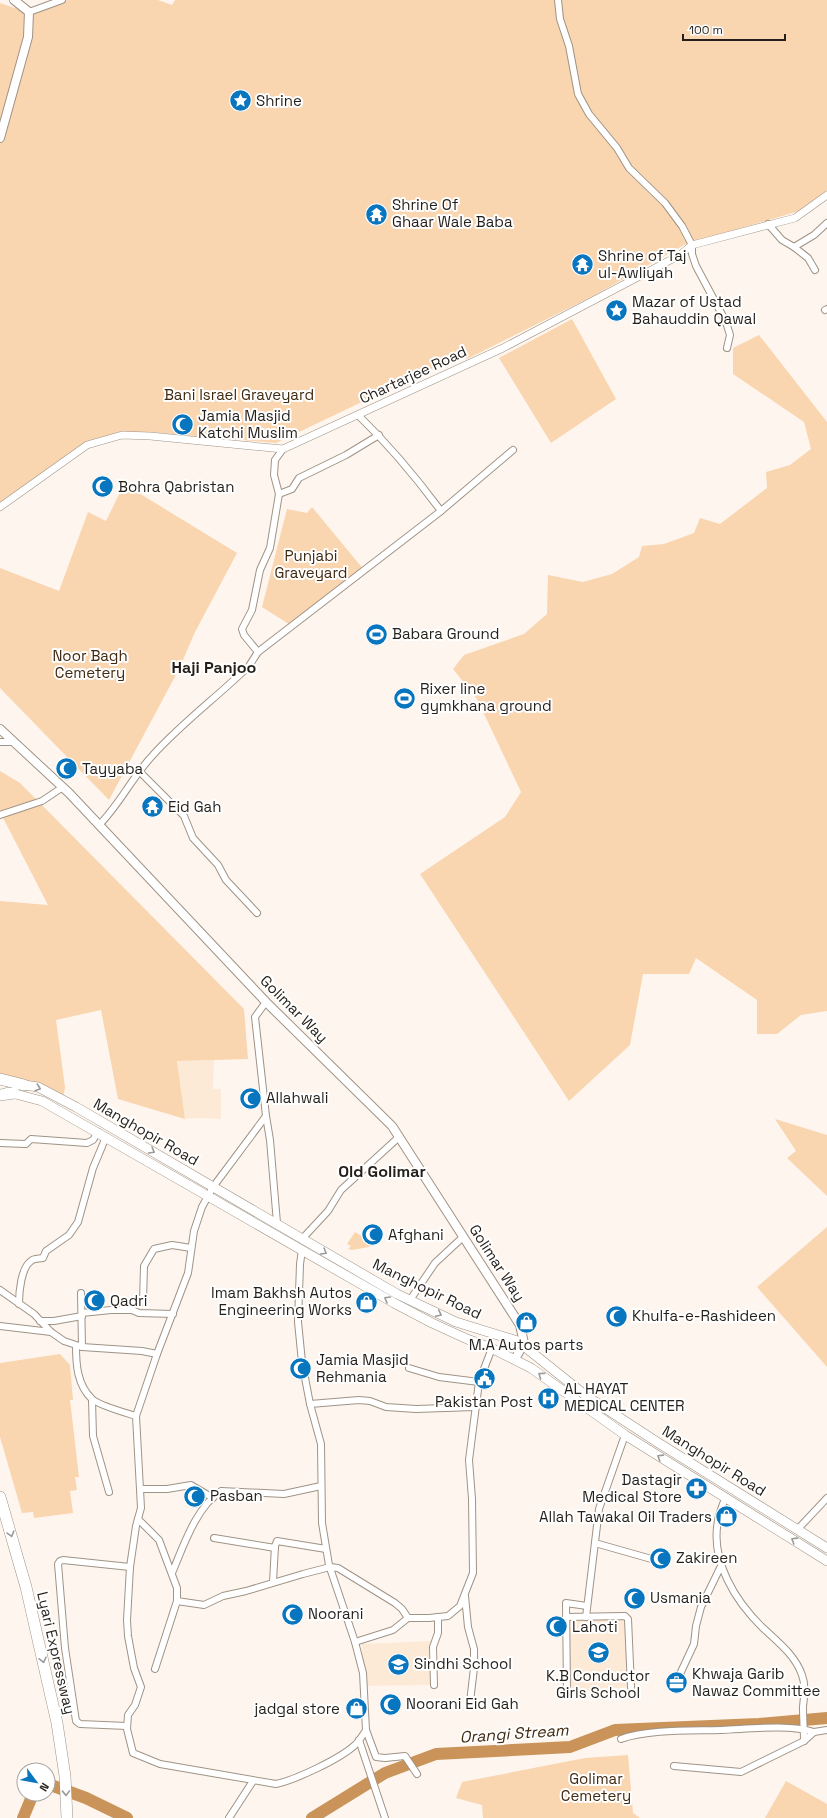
<svg xmlns="http://www.w3.org/2000/svg" width="827" height="1818" font-family="'Space Grotesk',sans-serif">
<style>
.built{fill:#fdead6}
.green{fill:#f9d5b0}
.lines{fill:none;stroke-linecap:round;stroke-linejoin:round}
.river{stroke:#c99359;stroke-width:12}
.minor-casing{stroke:#9f9386;stroke-width:8}
.tertiary-casing{stroke:#9f9386;stroke-width:8}
.secondary-casing{stroke:#9f9386;stroke-width:10}
.primary-casing{stroke:#9f9386;stroke-width:10}
.motorway-casing{stroke:#9f9386;stroke-width:12}
.minor{stroke:#fff;stroke-width:6}
.tertiary{stroke:#fff;stroke-width:7}
.secondary{stroke:#fff;stroke-width:8}
.primary{stroke:#fff;stroke-width:9}
.motorway{stroke:#fff;stroke-width:11}
.oneway{stroke:#9c9a98}
.labels{text-anchor:middle;stroke-width:4;stroke-linejoin:round;paint-order:stroke}
.poi-label{font-size:15px;fill:#241f1a;stroke:#fff;text-anchor:start}
.street-label{font-size:15px;fill:#241f1a;stroke:#fff}
.park-label{font-size:15px;fill:#402a0f;stroke:#fff}
.neighbourhood-label{font-size:16px;font-weight:bold;fill:#241f1a;stroke:#fff}
.water-label{font-size:16px;font-style:italic;fill:#412a10;stroke:#fff}
</style>
<rect width="100%" height="100%" fill="#fef6ee"/>
<!-- built -->
<g class="built">
<polygon points="214,1060 213,1089 221,1089 221,1119 197,1118 185,1119 177,1061"/>
<polygon points="625,1616 631,1687 567,1692 566,1617"/>
<polygon points="431,1641 434,1685 363,1686 362,1644"/>
</g>
<!-- green -->
<g class="green">
<polygon points="68,0 158,0 172,5 175,0 827,0 827,190 799,211 684,245 593,296 467,359 459,356 452,359 276,443 149,432 122,433 86,443 0,502 0,3 21,10 25,16"/>
<polygon points="572,319 616,399 551,443 499,358"/>
<polygon points="759,335 827,422 827,1011 801,1015 777,1034 757,1034 757,1000 696,958 689,974 643,974 630,1045 569,1101 420,874 505,817 521,792 477,699 453,669 464,655 524,634 547,614 548,575 583,582 612,574 639,557 642,546 664,544 694,533 700,518 720,524 767,488 766,472 790,465 811,449 804,422 733,374 733,348"/>
<polygon points="124,484 237,553 195,632 179,669 109,800 0,688 0,568 59,591 88,512 106,521"/>
<polygon points="312,507 364,570 292,626 262,607 287,509 307,513"/>
<polygon points="0,771 20,783 244,1009 248,1059 177,1061 185,1119 118,1099 101,1010 56,1020 65,1087 63,1100 0,1079 0,901 48,905 0,812"/>
<polygon points="775,1119 827,1135 827,1196 787,1158 796,1151"/>
<polygon points="827,1227 827,1367 757,1287"/>
<polygon points="355,1232 372,1242 369,1247 352,1250 348,1249 351,1246 347,1244"/>
<polygon points="60,1354 70,1365 73,1400 70,1400 79,1477 75,1477 77,1490 70,1491 73,1513 34,1518 33,1512 22,1513 0,1437 0,1363"/>
<polygon points="628,1755 633,1813 640,1818 483,1818 482,1805 456,1798 462,1782 585,1758"/>
<polygon points="786,1781 827,1804 827,1818 765,1818"/>
</g>
<g class="lines">
<!-- river -->
<g class="river">
<polyline points="48,1784 86,1798 127,1818"/>
<polyline points="23,1818 33,1794"/>
<polyline points="312,1818 385,1773 436,1754 570,1747 615,1730 759,1724 827,1718"/>
</g>
<defs>
<g id="minor">
<polyline points="558,0 560,19 569,46 578,94 589,114 617,148 629,168 665,203 682,226 692,245 692,254 696,266 726,322 730,335 727,348"/>
<polyline points="29,12 62,0"/>
<polyline points="768,224 782,240 794,247 814,235 827,223"/>
<polyline points="794,247 808,258 815,270"/>
<polyline points="825,310 827,309"/>
<path d="M358,415C389,445 415,476 441,511"/>
<polyline points="279,494 292,489 299,478 346,455 379,435"/>
<polyline points="258,652 244,635 242,629 252,610 260,570 270,548 279,494 274,475 275,460 283,449"/>
<polyline points="0,742 13,742"/>
<polyline points="140,772 184,816 193,838 218,865 226,880 257,913"/>
<polyline points="0,815 42,801 63,787"/>
<path d="M99,825C120,804 132,777 153,755C182,723 217,697 249,666L258,652L441,511L513,450"/>
<path d="M266,1002L255,1017L266,1116L213,1187L202,1207L194,1231L188,1273L157,1354L136,1416L141,1508L136,1526L130,1567L127,1620L128,1636L134,1668L141,1687L135,1705L128,1715L127,1729L133,1753L160,1764L276,1784C295,1780 340,1759 355,1745C359,1741 363,1735 366,1730"/>
<polyline points="266,1116 270,1140 277,1223"/>
<polyline points="0,1143 26,1144 31,1139 87,1143 93,1140 98,1132"/>
<polyline points="302,1239 328,1211 341,1190 399,1137"/>
<polyline points="302,1250 300,1264 298,1322 302,1362 310,1404 321,1444 322,1523 329,1565 355,1642 363,1673 366,1730 376,1757 385,1758 405,1756 417,1774"/>
<polyline points="0,1290 34,1314 51,1332 64,1341 82,1347 142,1351 157,1354"/>
<polyline points="81,1293 82,1347"/>
<polyline points="410,1300 435,1263 463,1237"/>
<polyline points="143,1302 144,1266 154,1249 172,1245 191,1248"/>
<path d="M19,1304C19,1292 21,1268 31,1261C34,1258 39,1259 43,1258L46,1251L69,1235L78,1222L93,1168L106,1137"/>
<polyline points="82,1313 111,1310 132,1310 139,1313 173,1314"/>
<polyline points="40,1321 54,1321 82,1316"/>
<polyline points="0,1326 51,1332"/>
<path d="M76,1346C76,1364 77,1385 92,1399C98,1405 126,1413 136,1416"/>
<polyline points="409,1368 439,1377 479,1382"/>
<polyline points="92,1400 93,1436 109,1492"/>
<polyline points="310,1404 359,1400 370,1401 386,1407 416,1409 475,1407"/>
<polyline points="141,1489 167,1489 191,1485 213,1498"/>
<path d="M725,1498C723,1505 719,1513 718,1521C710,1561 736,1602 763,1628C778,1642 795,1655 802,1675C806,1686 804,1696 803,1707C803,1719 804,1730 804,1741"/>
<polyline points="138,1519 159,1540 177,1588 177,1601 204,1605 223,1596 246,1591 303,1574 330,1567 338,1568 395,1603 402,1609 408,1618 429,1618 448,1616 460,1606 473,1573 472,1499 469,1460 479,1382 492,1348"/>
<polyline points="797,1530 827,1498"/>
<polyline points="214,1538 275,1548"/>
<polyline points="595,1543 655,1560"/>
<path d="M172,1573C183,1547 196,1507 221,1491L284,1494L321,1486"/>
<polyline points="273,1582 275,1546 277,1541 326,1549"/>
<polyline points="465,1596 468,1627 474,1649 474,1668 470,1702"/>
<polyline points="566,1617 625,1616 628,1619 631,1687"/>
<polyline points="586,1617 599,1509 625,1435"/>
<polyline points="355,1642 393,1630 408,1618"/>
<polyline points="155,1669 177,1601"/>
<polyline points="680,1674 694,1644 696,1626 701,1607 721,1566"/>
<polyline points="434,1685 433,1647 438,1633 438,1617"/>
<polyline points="567,1692 566,1603 587,1606"/>
<polyline points="127,1726 80,1724 76,1721 65,1648 58,1564 60,1561 63,1560 130,1567"/>
<path d="M621,1739C649,1729 692,1731 722,1730C748,1729 789,1724 814,1732"/>
<polyline points="359,1740 385,1818"/>
<polyline points="674,1766 741,1772 804,1741 814,1732 827,1730"/>
<polyline points="229,1818 253,1781"/>
</g>
<polyline id="tertiary" points="0,507 87,445 122,435 150,436 283,449 503,348 680,255 692,245 795,218 827,195"/>
<g id="secondary">
<polyline points="0,138 28,37 29,12 14,0"/>
<polyline points="0,729 69,793 266,1002 392,1126 520,1325 524,1343 515,1359"/>
</g>
<g id="primary">
<polyline points="17,1084 38,1087 76,1107 397,1294 456,1322 524,1343 525,1347 585,1395 657,1442 827,1548"/>
<polyline points="8,1092 42,1101 394,1303 432,1323 467,1339 491,1348 531,1368 625,1435 827,1561"/>
</g>
<g id="motorway">
<polyline points="0,1079 24,1085"/>
<polyline points="0,1095 14,1093"/>
<polyline points="0,1497 26,1587 57,1723 65,1776 67,1818"/>
</g>
</defs>
<!-- minor casing -->
<use href="#minor" class="minor-casing"/>
<!-- tertiary casing -->
<use href="#tertiary" class="tertiary-casing"/>
<!-- secondary casing -->
<use href="#secondary" class="secondary-casing"/>
<!-- primary casing -->
<use href="#primary" class="primary-casing"/>
<!-- motorway casing -->
<use href="#motorway" class="motorway-casing"/>
<!-- minor -->
<use href="#minor" class="minor"/>
<!-- tertiary -->
<use href="#tertiary" class="tertiary"/>
<!-- secondary -->
<use href="#secondary" class="secondary"/>
<!-- primary -->
<use href="#primary" class="primary"/>
<!-- motorway -->
<use href="#motorway" class="motorway"/>
</g>
<!-- one-way arrows -->
<defs><path id="oneway-chevron" d="M-2-3.5L2.5 0L-2 3.5" fill="none" stroke-width="1.6" stroke-linecap="round" stroke-linejoin="round"/></defs>
<g class="oneway">
<use href="#oneway-chevron" transform="translate(38 1088) rotate(19)"/>
<use href="#oneway-chevron" transform="translate(152 1151) rotate(30)"/>
<use href="#oneway-chevron" transform="translate(324 1252) rotate(30)"/>
<use href="#oneway-chevron" transform="translate(387 1299) rotate(-150)"/>
<use href="#oneway-chevron" transform="translate(439 1314) rotate(25)"/>
<use href="#oneway-chevron" transform="translate(541 1375) rotate(-144)"/>
<use href="#oneway-chevron" transform="translate(660 1457) rotate(-148)"/>
<use href="#oneway-chevron" transform="translate(11 1534) rotate(74)"/>
<use href="#oneway-chevron" transform="translate(794 1540) rotate(-148)"/>
<use href="#oneway-chevron" transform="translate(43 1660) rotate(77)"/>
<use href="#oneway-chevron" transform="translate(66 1793) rotate(88)"/>
</g>
<!-- icons -->
<defs>
<symbol id="sight-disc" viewBox="-11 -11 22 22"><circle r="9.5" fill="#0875bf" stroke="#fff"/><path d="M0-6L1.8-2.2L6-1.7L2.9 1.2L3.7 5.4L0 3.3L-3.7 5.4L-2.9 1.2L-6-1.7L-1.8-2.2Z" fill="#fff"/></symbol>
<symbol id="temple-disc" viewBox="-11 -11 22 22"><circle r="9.5" fill="#0875bf" stroke="#fff"/><path d="M0-6L5-2H3V0L6.5 2.5H4V6H1.5V3h-3V6H-4V2.5H-6.5L-3 0V-2H-5Z" fill="#fff"/></symbol>
<symbol id="mosque-disc" viewBox="-11 -11 22 22"><circle r="9.5" fill="#0875bf" stroke="#fff"/><path d="M3.5-4.9A6 6 0 1 0 3.5 4.9A5 5 0 1 1 3.5-4.9Z" fill="#fff"/></symbol>
<symbol id="stadium-disc" viewBox="-11 -11 22 22"><circle r="9.5" fill="#0875bf" stroke="#fff"/><path d="M0-5a6.5 5 0 1 0 0 10a6.5 5 0 1 0 0-10ZM-3.5-1.8h7v3.6h-7Z" fill="#fff"/></symbol>
<symbol id="shop-disc" viewBox="-11 -11 22 22"><circle r="9.5" fill="#0875bf" stroke="#fff"/><path d="M-5-2.5h2.3a2.7 3.5 0 0 1 5.4 0H5L5.5 6h-11ZM-1.5-2.5h3a1.5 2.3 0 0 0-3 0Z" fill="#fff"/></symbol>
<symbol id="civic-disc" viewBox="-11 -11 22 22"><circle r="9.5" fill="#0875bf" stroke="#fff"/><path d="M-.6-6.5H3V-4.5H.6V-3L4-1V1h2V6H-6V1h2V-1L-.6-3ZM-1.2 2.5V6h2.4V2.5Z" fill="#fff"/></symbol>
<symbol id="hospital-disc" viewBox="-11 -11 22 22"><circle r="9.5" fill="#0875bf" stroke="#fff"/><path d="M-5-5h3v3.5h4V-5h3V5h-3V1.5h-4V5h-3Z" fill="#fff"/></symbol>
<symbol id="pharmacy-disc" viewBox="-11 -11 22 22"><circle r="9.5" fill="#0875bf" stroke="#fff"/><path d="M-2-6h4v4h4v4h-4v4h-4v-4h-4v-4h4Z" fill="#fff"/></symbol>
<symbol id="school-disc" viewBox="-11 -11 22 22"><circle r="9.5" fill="#0875bf" stroke="#fff"/><path d="M0-5L7-2L0 1L-7-2ZM-4 1L0 2.5L4 1V4Q0 6-4 4Z" fill="#fff"/></symbol>
<symbol id="office-disc" viewBox="-11 -11 22 22"><circle r="9.5" fill="#0875bf" stroke="#fff"/><path d="M-6-3h4V-5.5h4V-3h4V5H-6ZM-1-4.5V-3h2v-1.5ZM-6 0V1H6V0Z" fill="#fff"/></symbol>
</defs>
<g fill-rule="evenodd">
<use href="#sight-disc" x="228" y="88" width="25" height="25"/>
<use href="#temple-disc" x="364" y="202" width="25" height="25"/>
<use href="#temple-disc" x="570" y="252" width="25" height="25"/>
<use href="#sight-disc" x="604" y="298" width="25" height="25"/>
<use href="#mosque-disc" x="170" y="412" width="25" height="25"/>
<use href="#mosque-disc" x="90" y="474" width="25" height="25"/>
<use href="#stadium-disc" x="364" y="622" width="25" height="25"/>
<use href="#stadium-disc" x="392" y="686" width="25" height="25"/>
<use href="#mosque-disc" x="54" y="756" width="25" height="25"/>
<use href="#temple-disc" x="140" y="794" width="25" height="25"/>
<use href="#mosque-disc" x="238" y="1086" width="25" height="25"/>
<use href="#mosque-disc" x="360" y="1222" width="25" height="25"/>
<use href="#mosque-disc" x="82" y="1288" width="25" height="25"/>
<use href="#shop-disc" x="354" y="1290" width="25" height="25"/>
<use href="#mosque-disc" x="604" y="1304" width="25" height="25"/>
<use href="#shop-disc" x="514" y="1310" width="25" height="25"/>
<use href="#mosque-disc" x="288" y="1356" width="25" height="25"/>
<use href="#civic-disc" x="472" y="1366" width="25" height="25"/>
<use href="#hospital-disc" x="536" y="1386" width="25" height="25"/>
<use href="#pharmacy-disc" x="684" y="1476" width="25" height="25"/>
<use href="#mosque-disc" x="182" y="1484" width="25" height="25"/>
<use href="#shop-disc" x="714" y="1504" width="25" height="25"/>
<use href="#mosque-disc" x="648" y="1546" width="25" height="25"/>
<use href="#mosque-disc" x="622" y="1586" width="25" height="25"/>
<use href="#mosque-disc" x="280" y="1602" width="25" height="25"/>
<use href="#mosque-disc" x="544" y="1614" width="25" height="25"/>
<use href="#school-disc" x="586" y="1640" width="25" height="25"/>
<use href="#school-disc" x="386" y="1652" width="25" height="25"/>
<use href="#office-disc" x="664" y="1670" width="25" height="25"/>
<use href="#mosque-disc" x="378" y="1692" width="25" height="25"/>
<use href="#shop-disc" x="344" y="1696" width="25" height="25"/>
</g>
<g class="labels">
<!-- poi labels -->
<g class="poi-label">
<text x="256" y="106">Shrine</text>
<text x="392" y="210">Shrine Of<tspan x="392" dy="17">Ghaar Wale Baba</tspan></text>
<text x="598" y="261">Shrine of Taj<tspan x="598" dy="17">ul-Awliyah</tspan></text>
<text x="632" y="307">Mazar of Ustad<tspan x="632" dy="17">Bahauddin Qawal</tspan></text>
<text x="198" y="421">Jamia Masjid<tspan x="198" dy="17">Katchi Muslim</tspan></text>
<text x="118" y="492">Bohra Qabristan</text>
<text x="392" y="639">Babara Ground</text>
<text x="420" y="694">Rixer line<tspan x="420" dy="17">gymkhana ground</tspan></text>
<text x="82" y="774">Tayyaba</text>
<text x="168" y="812">Eid Gah</text>
<text x="266" y="1103">Allahwali</text>
<text x="388" y="1240">Afghani</text>
<text x="352" y="1298" text-anchor="end">Imam Bakhsh Autos<tspan x="352" dy="17">Engineering Works</tspan></text>
<text x="110" y="1306">Qadri</text>
<text x="632" y="1321">Khulfa-e-Rashideen</text>
<text x="526" y="1350" text-anchor="middle">M.A Autos parts</text>
<text x="316" y="1365">Jamia Masjid<tspan x="316" dy="17">Rehmania</tspan></text>
<text x="564" y="1394">AL HAYAT<tspan x="564" dy="17">MEDICAL CENTER</tspan></text>
<text x="484" y="1407" text-anchor="middle">Pakistan Post</text>
<text x="682" y="1485" text-anchor="end">Dastagir<tspan x="682" dy="17">Medical Store</tspan></text>
<text x="210" y="1501">Pasban</text>
<text x="712" y="1522" text-anchor="end">Allah Tawakal Oil Traders</text>
<text x="676" y="1563">Zakireen</text>
<text x="650" y="1603">Usmania</text>
<text x="308" y="1619">Noorani</text>
<text x="572" y="1632">Lahoti</text>
<text x="414" y="1669">Sindhi School</text>
<text x="692" y="1679">Khwaja Garib<tspan x="692" dy="17">Nawaz Committee</tspan></text>
<text x="598" y="1681" text-anchor="middle">K.B Conductor<tspan x="598" dy="17">Girls School</tspan></text>
<text x="406" y="1709">Noorani Eid Gah</text>
<text x="340" y="1714" text-anchor="end">jadgal store</text>
</g>
<!-- street labels -->
<g class="street-label">
<text transform="translate(413 375) rotate(-25)" y="5">Chartarjee Road</text>
<text transform="translate(294 1009) rotate(45)" y="5">Golimar Way</text>
<text transform="translate(146 1132) rotate(30)" y="5">Manghopir Road</text>
<text transform="translate(497 1263) rotate(57)" y="5">Golimar Way</text>
<text transform="translate(427 1289) rotate(26)" y="5">Manghopir Road</text>
<text transform="translate(714 1461) rotate(32)" y="5">Manghopir Road</text>
<text transform="translate(56 1653) rotate(77)" y="5">Lyari Expressway</text>
</g>
<!-- park labels -->
<g class="park-label">
<text x="239" y="400">Bani Israel Graveyard</text>
<text x="311" y="561">Punjabi<tspan x="311" dy="17">Graveyard</tspan></text>
<text x="90" y="661">Noor Bagh<tspan x="90" dy="17">Cemetery</tspan></text>
<text x="596" y="1784">Golimar<tspan x="596" dy="17">Cemetery</tspan></text>
</g>
<!-- neighbourhood labels -->
<g class="neighbourhood-label">
<text x="214" y="673">Haji Panjoo</text>
<text x="382" y="1177">Old Golimar</text>
</g>
<!-- water labels -->
<g class="water-label">
<text transform="translate(514 1733) rotate(-4)" y="6">Orangi Stream</text>
</g>
</g>
<!-- north arrow -->
<g transform="translate(36 1782) rotate(122)"><circle r="19" fill="#ffffff" stroke="#a7a5a3"/>
<path d="M0-3L7 15L0 10L-7 15Z" fill="#0875bf"/>
<text y="-6" font-size="11" font-weight="bold" text-anchor="middle" fill="#241f1a">N</text>
</g>
<!-- scale -->
<path d="M683 34v6h102v-6" fill="none" stroke="#241f1a" stroke-width="2"/>
<text x="689" y="34" font-size="12" fill="#241f1a" stroke="#ffffff" stroke-width="3" paint-order="stroke">100 m</text>
</svg>
